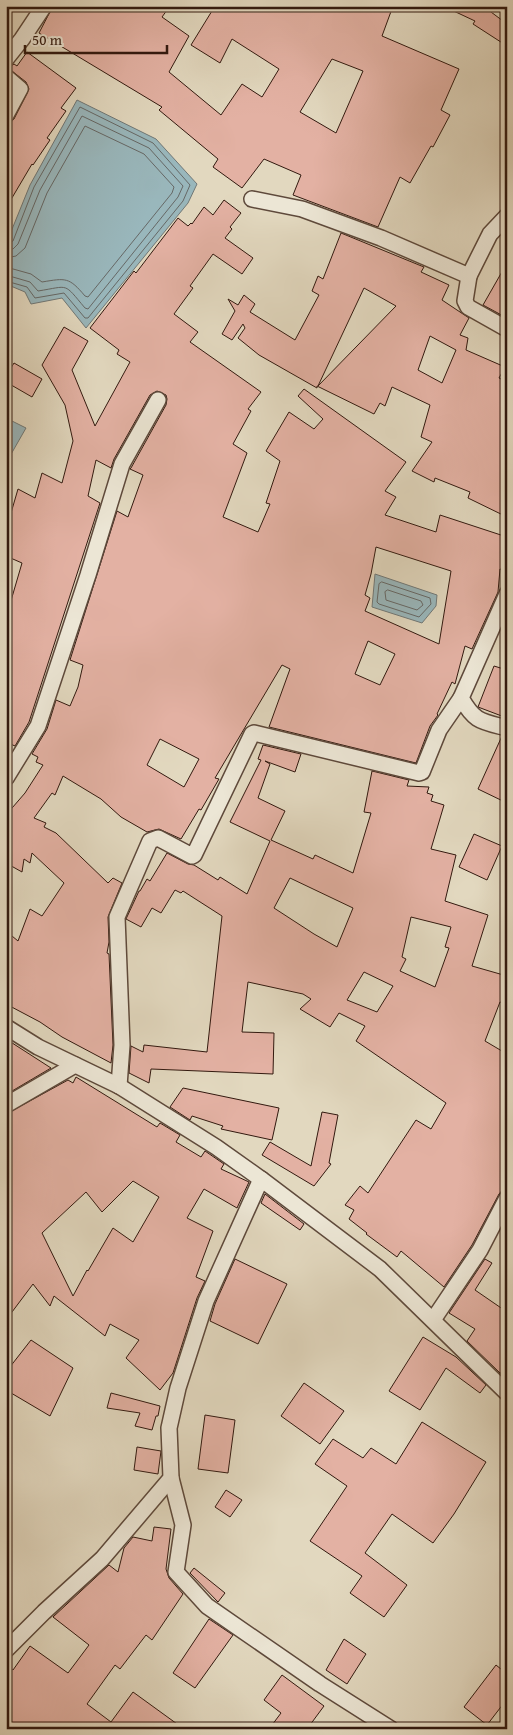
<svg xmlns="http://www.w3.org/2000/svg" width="513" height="1735" font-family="'Gentium Book Plus',serif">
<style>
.water{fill:#99b7bc;stroke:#707877}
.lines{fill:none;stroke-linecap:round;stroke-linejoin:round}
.shore{stroke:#666866;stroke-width:1}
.building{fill:#e3b1a3;stroke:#32190f;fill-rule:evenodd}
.street-casing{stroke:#5e493b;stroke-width:18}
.street{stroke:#ece6d5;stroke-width:15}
</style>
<rect width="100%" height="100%" fill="#e2d8bf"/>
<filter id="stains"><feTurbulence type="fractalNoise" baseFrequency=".004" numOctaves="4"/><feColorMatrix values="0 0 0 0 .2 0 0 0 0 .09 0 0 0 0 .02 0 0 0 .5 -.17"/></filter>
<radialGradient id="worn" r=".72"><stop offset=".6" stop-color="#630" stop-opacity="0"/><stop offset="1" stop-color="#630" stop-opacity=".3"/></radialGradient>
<!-- water -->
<g class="water">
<polygon points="77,100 156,139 197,184 188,203 86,328 62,298 31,304 25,292 6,284 6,244 30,185"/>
<polygon points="6,418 26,428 6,463"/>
<polygon points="375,574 437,595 436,606 422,623 372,607"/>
</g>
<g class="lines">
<!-- shore -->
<g class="shore">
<polyline points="6,244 13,241 34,187 80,107 153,143 190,185 183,201 88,318 85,318 64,293 35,298 27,287 6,281"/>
<path d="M6,250L13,249L18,244L40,190L82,116L149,148L183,186L178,197L88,309L85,308C63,282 70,286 38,291L30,282L6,275"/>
<path d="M6,258L16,256L25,248L47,193L85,126L144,154L174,187L172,193L88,297L85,296C69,277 66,278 42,282L31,274L6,267"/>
<polygon points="382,582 430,598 431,604 419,617 379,604 377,602 379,584"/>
<polygon points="388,590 421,601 423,605 417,610 386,600 385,592"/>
</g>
</g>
<!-- building -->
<g class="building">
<path d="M53,6H170L162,17L189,36L169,72L221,115L242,84L262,97L279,69L232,39L220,63L191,45L215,6H393L382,36L459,69L441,110L450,115L433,147L431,146L410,183L400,177L378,227L293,195L301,175L264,159L242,188L213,167L218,159L159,110L162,107L39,33ZM332,59L363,71L336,133L300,112Z"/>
<polygon points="443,6 483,6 507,24 507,46 473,24 475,21"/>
<polygon points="27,52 76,88 61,108 66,111 47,138 50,140 33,165 32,164 6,208 6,124 14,119 29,89 26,82 8,68 14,64 17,66"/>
<path d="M224,200L241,213L230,227L232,229L225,238L253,258L242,274L213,254L190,286L193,288L174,314L198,332L190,342L261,392L248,409L251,411L233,444L247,453L223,517L258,532L270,504L266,503L280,461L266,451L289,412L314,429L323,419L298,396L304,389L406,462L385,491L396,497L385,515L436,532L440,515L507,537V571L500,569L498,592L472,649L465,646L455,684L452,682L437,714L438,715L430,726L416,763L269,727L290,669L282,665L215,778L219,779L201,810L199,809L181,839L159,829L147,832L121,817L101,799L63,776L55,795L52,793L34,818L46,823L44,827L56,833L108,883L113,878L122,883L108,917L109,942L107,953L109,954L113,1045L111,1063L62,1037L40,1022L6,1004V931L18,941L30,909L42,916L64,883L32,853L30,863L24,859L22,872L6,863V815L25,793L43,765L36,762L38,757L32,754L47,729L56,700L70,706L78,687L83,665L70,660L117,511L128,517L143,475L130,469L131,468L166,405L167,399L166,395L157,391L150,395L114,459L111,468L96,460L88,496L100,503L29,722L15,746L6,742V603L10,604L22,563L6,556V511L11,513L18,489L35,498L42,473L62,483L73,441L65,405L42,365L64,327L88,341L72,370L95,426L130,362L117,354L119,350L90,328L134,271L136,273L178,218L188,226L191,223L192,224L204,207L213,215ZM376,547L451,571L439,644L365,611L370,598L365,595L371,574ZM368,641L395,654L380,685L355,674ZM160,739L199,759L184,787L147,765Z"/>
<path d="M341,233L419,265L424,267L421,272L449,285L442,300L469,318L460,335L468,338L466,350L505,367L499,378L507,382V517L468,498L470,492L435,478L434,482L412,471L432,442L421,437L430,405L392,387L385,406L380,403L374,414L317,386V388L259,355L238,338L245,328L243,324L232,340L222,334L235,311L228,299L238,305L244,295L255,304L250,312L295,340L319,295L312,291L318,276L323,279ZM364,288L396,306L318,386ZM430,336L456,350L442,383L418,370Z"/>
<polygon points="507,263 507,318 483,305"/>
<polygon points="14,363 42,379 32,397 6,382 6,376"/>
<polygon points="494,666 507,670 507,718 478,707"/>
<polygon points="502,736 507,737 507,803 478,789"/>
<path d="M263,745L301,754L295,772L265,761L270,764L258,798L285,811L271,840L313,859L315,855L353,873L371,813L364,812L372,771L409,780L407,786L429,787L427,793L433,795L431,801L444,805L431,849L456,855L445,901L488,915L472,966L507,976V1004L500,1002L485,1041L507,1054V1185L499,1194L472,1245L444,1287L401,1251L397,1257L366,1234L367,1233L349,1219L354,1210L345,1205L360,1186L368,1193L416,1120L431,1129L446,1103L356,1041L365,1026L339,1013L330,1027L300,1009L311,999L303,994L248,982L242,1032L274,1033L273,1074L151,1069L149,1083L129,1073L131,1046L143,1052L144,1045L207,1052L222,916L183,891L181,893L175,890L161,913L152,908L141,927L126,919L139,891H140L147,879L150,881L167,853L188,864L194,865L218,880L220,877L247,894L270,841L230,822L261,760L258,759ZM290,878L353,908L337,947L314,934L274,908ZM411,917L451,927L445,947L449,948L435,987L400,971L406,959L402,957ZM364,972L393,986L377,1012L347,1000Z"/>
<polygon points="474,834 502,846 487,880 459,867"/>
<polygon points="6,1039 51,1068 7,1094 6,1094"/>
<path d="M76,1077L157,1127L160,1123L180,1135L176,1142L201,1157L205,1151L224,1164L221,1169L249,1182L237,1208L204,1189L187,1218L213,1231L196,1277L205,1281L197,1298L173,1373L160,1390L126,1358L139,1340L110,1324L105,1336L54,1296L50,1306L33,1284L6,1320V1114L68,1080L73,1083ZM133,1181L159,1197L133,1242L113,1228L88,1271L87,1270L73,1296L42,1233L86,1192L102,1212Z"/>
<polygon points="183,1088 279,1108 272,1140 221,1129 223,1126 192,1116 190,1120 170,1107"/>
<polygon points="322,1112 338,1115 329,1163 331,1164 314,1186 262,1155 270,1142 311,1166"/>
<polygon points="265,1194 304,1224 300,1230 261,1203"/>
<polygon points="235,1259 287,1284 258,1344 210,1321 215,1304"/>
<polygon points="485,1259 492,1263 475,1290 507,1312 507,1374 500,1373 467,1341 475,1329 449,1313"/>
<polygon points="423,1337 456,1357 486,1385 480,1393 446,1368 420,1410 389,1391"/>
<polygon points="31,1340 73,1368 50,1416 6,1390 6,1372"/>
<polygon points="304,1383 344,1411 320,1444 281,1416"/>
<polygon points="111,1393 160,1406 158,1416 156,1416 152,1430 135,1426 140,1413 107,1408"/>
<polygon points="205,1415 235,1420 228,1473 198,1469"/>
<polygon points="422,1422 486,1462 454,1514 433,1543 392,1514 365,1553 407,1585 384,1617 350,1593 362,1576 310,1541 347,1486 315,1464 333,1439 363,1458 371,1448 396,1464"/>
<polygon points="137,1447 161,1451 158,1474 134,1470"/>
<polygon points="226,1490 242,1500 230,1517 215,1507"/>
<polygon points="154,1527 171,1529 166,1569 169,1578 183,1594 152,1640 146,1635 120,1669 115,1665 87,1704 111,1722 133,1692 184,1729 14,1729 6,1723 6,1665 13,1670 30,1646 68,1673 89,1645 53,1617 109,1565 118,1572 124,1548 133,1537 152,1541"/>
<polygon points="194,1568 225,1593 218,1602 190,1573"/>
<polygon points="209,1619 233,1635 195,1688 173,1673"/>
<polygon points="344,1639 366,1654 347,1684 326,1670"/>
<polygon points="496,1665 507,1674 507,1699 487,1725 464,1707"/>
<polygon points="282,1675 324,1706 307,1729 269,1729 281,1713 264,1700"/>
</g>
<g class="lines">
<defs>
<g id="street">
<polyline points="6,59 22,39 44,6"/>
<polyline points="6,77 20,89 6,115"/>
<polyline points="252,199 302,209 381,238 469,276 465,301 468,307 507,329"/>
<polyline points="469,276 490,234 507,216"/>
<path d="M507,594L461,698C475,722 480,721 507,728"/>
<polyline points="6,778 38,726 88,575 122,464 158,400"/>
<polyline points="6,1027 38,1047 119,1086 216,1147 261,1179 380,1269 507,1393"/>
<polyline points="119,1086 122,1045 117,917 150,841 158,838 192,856 194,855 252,734 254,733 419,773 422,772 439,730 461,698"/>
<polyline points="6,1105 75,1065"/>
<polyline points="433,1320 480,1250 507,1198"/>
<polyline points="171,1478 183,1525 176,1572 207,1606 320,1684 391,1729"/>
<polyline points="6,1650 44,1612 102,1559 171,1478 169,1428 178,1388 206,1301 261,1179"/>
</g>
</defs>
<!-- street casing -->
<use href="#street" class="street-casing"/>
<!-- street -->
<use href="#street" class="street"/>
</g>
<!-- margin -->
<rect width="513" height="1735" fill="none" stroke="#e2d8bf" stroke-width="25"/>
<rect x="8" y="8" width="498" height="1720" fill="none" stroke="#32190f" stroke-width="2.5"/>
<rect x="12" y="12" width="488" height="1710" fill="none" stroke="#32190f"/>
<!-- scale -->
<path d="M25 45v8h142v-8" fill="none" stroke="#32190f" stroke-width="2.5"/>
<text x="32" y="45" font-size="15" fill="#32190f" stroke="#ece6d5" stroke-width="4" paint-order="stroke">50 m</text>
<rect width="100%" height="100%" filter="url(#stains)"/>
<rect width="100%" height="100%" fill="url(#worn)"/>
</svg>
